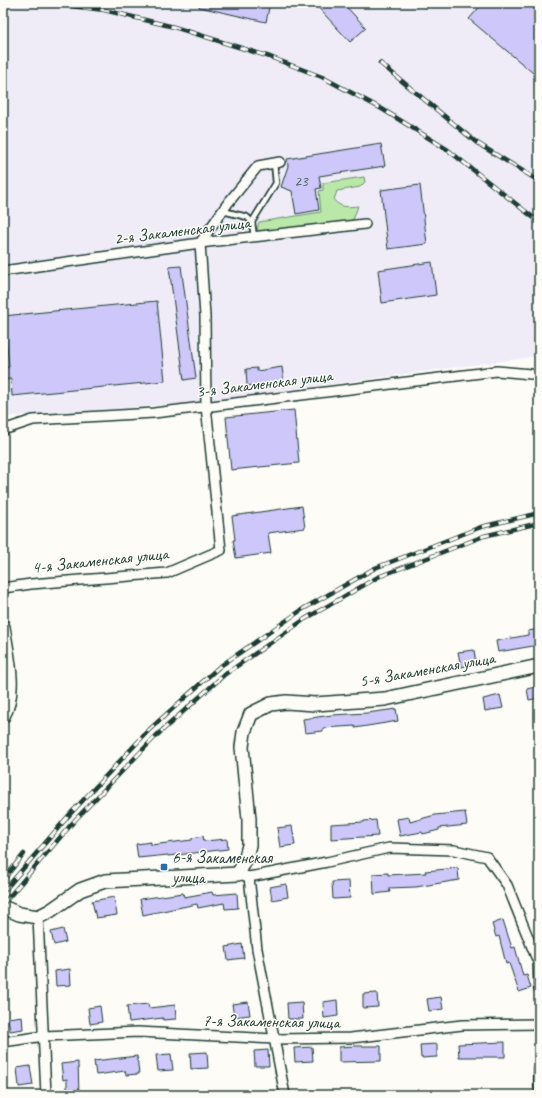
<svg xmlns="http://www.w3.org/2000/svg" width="542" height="1098" font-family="Caveat,sans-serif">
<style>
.built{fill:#efecf8}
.green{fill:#b9e8a7;stroke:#6c926e}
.building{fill:#cec7f9;stroke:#1f3d34}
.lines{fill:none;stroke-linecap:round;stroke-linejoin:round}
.lane-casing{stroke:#1f3d34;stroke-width:8}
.street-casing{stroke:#1f3d34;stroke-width:12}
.secondary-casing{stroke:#1f3d34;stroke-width:16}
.lane{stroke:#fdfcf7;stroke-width:4.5}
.street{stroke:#fdfcf7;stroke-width:9}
.secondary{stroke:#fdfcf7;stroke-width:13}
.rail-casing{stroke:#1f3d34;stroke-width:4.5}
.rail{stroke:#fdfcf7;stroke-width:3;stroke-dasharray:9;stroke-linecap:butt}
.poi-dot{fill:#1f6fb2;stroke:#fdfcf7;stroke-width:1.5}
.labels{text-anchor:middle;stroke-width:3;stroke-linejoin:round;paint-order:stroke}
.number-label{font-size:15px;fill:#4b6065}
.street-label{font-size:17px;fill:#1f3d34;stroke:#fdfcf7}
.poi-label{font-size:17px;fill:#1f3d34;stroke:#fdfcf7;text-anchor:start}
</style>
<rect width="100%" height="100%" fill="#fdfcf7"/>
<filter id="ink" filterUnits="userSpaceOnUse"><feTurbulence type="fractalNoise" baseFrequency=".025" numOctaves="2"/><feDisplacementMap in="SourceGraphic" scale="8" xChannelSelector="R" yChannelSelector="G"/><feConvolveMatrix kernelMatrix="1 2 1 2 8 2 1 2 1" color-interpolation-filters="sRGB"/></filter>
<g filter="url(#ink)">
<!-- built -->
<polygon class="built" points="3,3 539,3 539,356 194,403 3,417"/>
<!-- green -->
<path class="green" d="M364,177L365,182L360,187L337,191L334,200C340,208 348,207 358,206L353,220L262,232L257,229L259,222L321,212L319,191L323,190V183Z"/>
<!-- building -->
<g class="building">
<polygon points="200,3 270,3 266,22 199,7"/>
<polygon points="314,3 343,3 366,28 350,42"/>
<polygon points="483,3 539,3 539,78 469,19"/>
<polygon points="381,144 385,166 319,176 321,188 316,189 319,210 296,214 292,191 281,187 288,166 287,159"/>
<polygon points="420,185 427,244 388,249 381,190"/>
<polygon points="432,262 436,295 382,303 378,270"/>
<polygon points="181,266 196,378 184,380 169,267"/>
<polygon points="157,301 165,381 12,396 11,379 3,380 3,368 9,367 6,334 3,334 3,316"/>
<polygon points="282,367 284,382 247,386 246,369 257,368 257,371"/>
<polygon points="294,410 299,463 231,470 226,417"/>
<polygon points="302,506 305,528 268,533 271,553 236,558 233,540 235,540 232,516"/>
<polygon points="539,629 539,645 498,652 496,641 528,635 528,631"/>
<polygon points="474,650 476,664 461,667 458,652"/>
<polygon points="539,686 539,698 529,700 527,689"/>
<polygon points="500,695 503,708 485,711 483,699"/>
<polygon points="396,709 398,721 355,728 355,726 323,728 323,731 305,733 303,719 332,715 367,713"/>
<polygon points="465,812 467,825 439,828 439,830 423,834 422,832 400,836 397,819 409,817 410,822 435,815"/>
<polygon points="376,820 378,836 331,839 331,824 364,822 364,821"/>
<polygon points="292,826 295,845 280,847 277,828"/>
<polygon points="203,836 204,841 227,839 228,849 168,856 168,855 138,858 136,844 151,842 151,845 192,840 192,838"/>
<polygon points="458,868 459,880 416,887 389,888 390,892 374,894 373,874 388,873 388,875 426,873 425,871"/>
<polygon points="349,881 350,898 333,899 332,882"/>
<polygon points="286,884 288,897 272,900 270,887"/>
<polygon points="212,892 213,895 237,893 238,908 225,909 224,903 198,908 197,904 143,915 140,899 183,893 184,897"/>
<polygon points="114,897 117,915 96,918 92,901"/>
<polygon points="503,920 512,948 515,947 523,976 527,975 531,988 519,992 509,963 506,964 499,936 496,937 492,924"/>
<polygon points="63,929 66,942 54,945 51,932"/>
<polygon points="242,944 244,958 228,960 226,947"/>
<polygon points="70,969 71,985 56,986 55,971"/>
<polygon points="377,993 378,1007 363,1008 363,994"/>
<polygon points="441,997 443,1009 429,1011 427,999"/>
<polygon points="337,1000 338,1016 324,1018 323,1002"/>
<polygon points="248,1002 250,1015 234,1017 232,1004"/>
<polygon points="302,1002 303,1019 288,1019 287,1003"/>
<polygon points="148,1004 149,1008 175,1005 176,1019 163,1020 163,1018 129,1022 127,1006"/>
<polygon points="100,1006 102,1022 90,1024 88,1008"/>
<polygon points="22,1016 23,1029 10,1031 8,1018"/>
<polygon points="505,1042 505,1057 459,1057 458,1044"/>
<polygon points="437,1044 437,1057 421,1058 420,1045"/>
<polygon points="356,1046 381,1046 381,1061 339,1062 339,1047"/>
<polygon points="312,1047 313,1061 295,1062 294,1048"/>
<polygon points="268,1050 269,1066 255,1066 254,1051"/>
<polygon points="207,1052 208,1068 191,1069 190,1053"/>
<polygon points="171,1054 173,1070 158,1071 156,1055"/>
<polygon points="137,1056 139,1074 126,1075 125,1071 96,1075 94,1061"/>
<polygon points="78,1062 79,1095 67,1095 67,1079 63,1080 61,1064"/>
<polygon points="30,1066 33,1085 19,1087 17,1068"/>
</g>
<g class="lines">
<defs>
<g id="lane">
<polyline points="223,211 247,217 252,222 254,237"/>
<polyline points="252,222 276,183 274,163"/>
</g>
<g id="street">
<polyline points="3,271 200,243 365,224"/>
<polyline points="3,430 33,420 154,413 497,371 531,374"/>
<polyline points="3,588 31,584 167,573 221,550 206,406 205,316 200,243 228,203 258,166 280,162"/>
<polyline points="238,874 249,877 327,862 389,848 454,850 487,857 507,885 538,962 539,989"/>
<polyline points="249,877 257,949 285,1095"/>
<polyline points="38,917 46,1095"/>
<polyline points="3,1042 44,1036 138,1032 275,1039 351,1038 462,1025 539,1024"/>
<polyline points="539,1069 539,1088"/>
</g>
<g id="secondary">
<path d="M3,627C7,654 17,692 3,716"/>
<polyline points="3,907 19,914 38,917 50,911 80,890 105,881 238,874 245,861 249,845 249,819 242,747 244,732 251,714 271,704 286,702 315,704 385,699 539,666"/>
</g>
</defs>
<!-- lane casing -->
<use href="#lane" class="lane-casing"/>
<!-- street casing -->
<use href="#street" class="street-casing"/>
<!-- secondary casing -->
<use href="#secondary" class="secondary-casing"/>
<!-- lane -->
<use href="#lane" class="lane"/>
<!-- street -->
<use href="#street" class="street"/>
<!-- secondary -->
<use href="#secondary" class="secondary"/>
<defs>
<g id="rail">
<polyline points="47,3 104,10 174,27 270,57 322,77 382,109 448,150 539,222"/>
<polyline points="380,63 477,143 539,181"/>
<polyline points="3,880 24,854"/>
<polyline points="3,892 71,813 150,729 219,667 303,609 375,568 481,527 539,513"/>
<polyline points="3,904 75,820 156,736 224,675 305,619 378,577 484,536 539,523"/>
</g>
</defs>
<!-- rail casing -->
<use href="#rail" class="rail-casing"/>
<!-- rail -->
<use href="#rail" class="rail"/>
</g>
</g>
<!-- markers -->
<rect class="poi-dot" x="160" y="863" width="8" height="8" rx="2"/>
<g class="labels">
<!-- number labels -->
<g class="number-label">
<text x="301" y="186">23</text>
</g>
<!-- street labels -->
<g class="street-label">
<text transform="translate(182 230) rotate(-7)" y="6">2-я Закаменская улица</text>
<text transform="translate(264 383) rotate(-7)" y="6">3-я Закаменская улица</text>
<text transform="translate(100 560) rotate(-6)" y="6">4-я Закаменская улица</text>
<text transform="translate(427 669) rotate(-10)" y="6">5-я Закаменская улица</text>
<text transform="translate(271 1021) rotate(1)" y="6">7-я Закаменская улица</text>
</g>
<!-- poi labels -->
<g class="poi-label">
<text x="172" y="863">6-я Закаменская<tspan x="172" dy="20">улица</tspan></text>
</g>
</g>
<!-- margin -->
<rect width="542" height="1098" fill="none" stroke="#fdfcf7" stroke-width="16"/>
<rect x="8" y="8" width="526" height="1082" fill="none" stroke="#1f3d34" stroke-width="1.5" filter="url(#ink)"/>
</svg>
